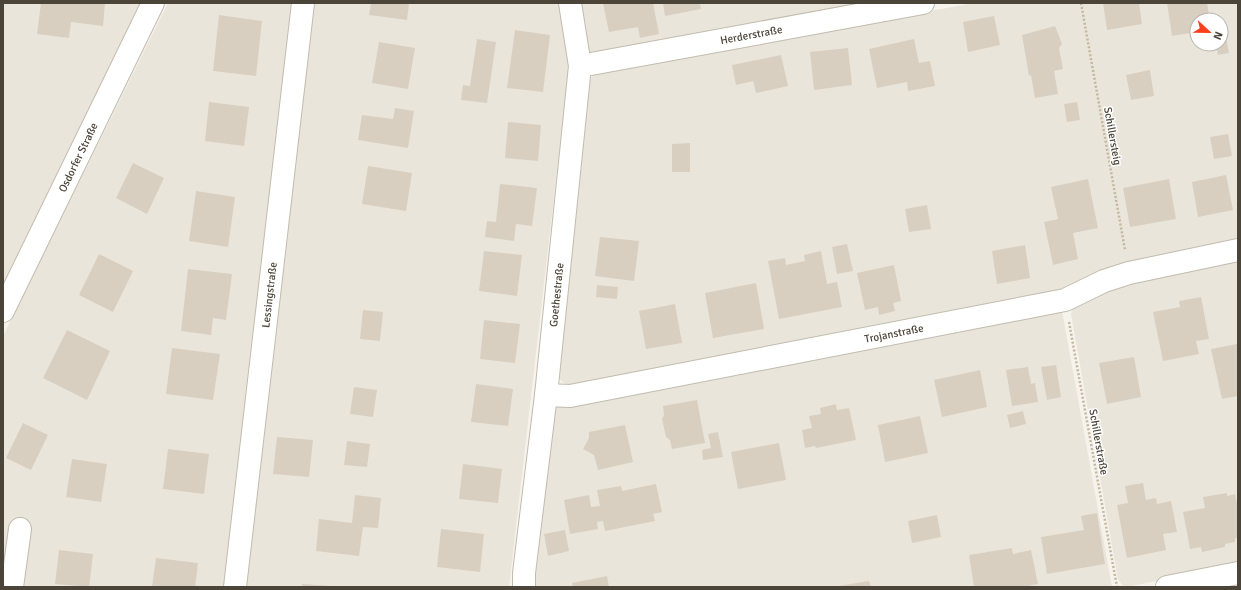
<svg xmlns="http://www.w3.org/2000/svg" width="1241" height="590" font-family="Signika,sans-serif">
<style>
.residential{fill:#eae5da;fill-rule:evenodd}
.building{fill:#d8cfc1}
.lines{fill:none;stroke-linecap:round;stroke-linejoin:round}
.minor-casing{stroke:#c2bbae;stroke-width:24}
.path{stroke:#c4b79f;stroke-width:2.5;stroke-dasharray:2 2;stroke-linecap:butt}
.minor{stroke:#fff;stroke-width:22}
.labels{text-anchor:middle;stroke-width:3;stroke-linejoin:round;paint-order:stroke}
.street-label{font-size:11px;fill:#4b4439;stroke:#fff}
</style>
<rect width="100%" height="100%" fill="#f6f3ec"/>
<!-- residential -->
<g class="residential">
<polygon points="3,3 145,3 3,289"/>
<polygon points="168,3 293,3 224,587 3,587 3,336"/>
<polygon points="311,3 559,3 569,67 509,587 241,587"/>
<polygon points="580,3 874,3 589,53 587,48"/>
<path d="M975,3H1238V241L1063,294L571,388L560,380L556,372L554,358L590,81L592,76L598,70L607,68ZM1197,20H1221V44H1197Z"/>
<polygon points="1238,255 1238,565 1127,587 1123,586 1118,579 1071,314 1073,307 1132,277"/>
<polygon points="1061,311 1063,316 1112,587 530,587 549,411 556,406"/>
</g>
<!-- building -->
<g class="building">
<polygon points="41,3 105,3 103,26 71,22 69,38 37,34"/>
<polygon points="371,3 409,3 407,20 369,15"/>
<polygon points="603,3 653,3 659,34 640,38 638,27 609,32"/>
<polygon points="663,3 700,3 701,9 665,16"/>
<polygon points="1103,3 1139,3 1142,24 1107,30"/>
<polygon points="1167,3 1207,3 1210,20 1197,20 1197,32 1172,36"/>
<polygon points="219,15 262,21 256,76 213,71"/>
<polygon points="994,16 1000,45 968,52 963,22"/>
<polygon points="1221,21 1223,21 1229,53 1218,55 1216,44 1221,44"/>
<polygon points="1055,26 1062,44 1059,48 1063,69 1054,71 1058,94 1035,98 1031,75 1029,76 1022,35"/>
<polygon points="515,30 550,35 543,92 507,88"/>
<polygon points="477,39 496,42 487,103 461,100 463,85 470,86"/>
<polygon points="914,39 919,63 930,61 935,86 908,91 907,82 877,88 869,49"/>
<polygon points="379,42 415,48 408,89 372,83"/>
<polygon points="848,48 852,85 814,90 810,52"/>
<polygon points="781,55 788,86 756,93 753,81 736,85 732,65"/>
<polygon points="1150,70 1154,96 1131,100 1126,75"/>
<polygon points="209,102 249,107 244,146 205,141"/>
<polygon points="1077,102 1080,120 1067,122 1064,104"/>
<polygon points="395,108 414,111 408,148 358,140 362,115 393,119"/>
<polygon points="508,122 541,125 538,161 505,158"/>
<polygon points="1228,134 1232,156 1214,159 1210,137"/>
<polygon points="690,143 690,172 672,172 672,144"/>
<polygon points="133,163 164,178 147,214 116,198"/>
<polygon points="368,166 412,173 406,211 362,204"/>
<polygon points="1226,175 1233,210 1198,217 1192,182"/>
<polygon points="1088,179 1098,228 1073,233 1078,259 1053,265 1044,222 1058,219 1051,187"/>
<polygon points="1169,179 1176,219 1130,227 1123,188"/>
<polygon points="500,184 537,188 532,226 516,224 514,241 485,237 487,221 496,222"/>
<polygon points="196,191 235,197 228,247 189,241"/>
<polygon points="927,205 931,229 909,232 905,209"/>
<polygon points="600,237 639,241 634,281 595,276"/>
<polygon points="847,244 853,271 837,274 832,247"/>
<polygon points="1025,245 1030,278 997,284 992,251"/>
<polygon points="484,251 522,255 517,296 479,291"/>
<polygon points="821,251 827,284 837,282 842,307 779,319 768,261 785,258 786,265 805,261 804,255"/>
<polygon points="99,254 133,271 113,312 79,295"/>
<polygon points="894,265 901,301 893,303 895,311 879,315 878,307 865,310 857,273"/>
<polygon points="188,269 232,274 226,320 213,318 211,335 181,331"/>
<polygon points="756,283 764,329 713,338 705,293"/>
<polygon points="597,285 618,287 617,299 596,297"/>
<polygon points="1201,297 1209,339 1196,341 1199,354 1163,361 1153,312 1180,307 1179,301"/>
<polygon points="675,304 682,343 646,349 639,311"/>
<polygon points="363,310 383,312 380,341 360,339"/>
<polygon points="484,320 520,324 515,363 480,359"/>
<polygon points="67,330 110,351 87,400 43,378"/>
<polygon points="1237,344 1238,396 1222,399 1211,349"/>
<polygon points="172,348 220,354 213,400 166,394"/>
<polygon points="1134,357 1141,397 1107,404 1099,363"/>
<polygon points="1056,365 1061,397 1047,400 1041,367"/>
<polygon points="1028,367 1031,384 1035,383 1038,402 1012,406 1006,370"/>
<polygon points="980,370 987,407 942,417 934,380"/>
<polygon points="476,384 513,389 508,426 471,422"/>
<polygon points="354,387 377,390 373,417 350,414"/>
<polygon points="697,400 705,443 672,449 670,440 666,437 662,419 664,415 663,406"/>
<polygon points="836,404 837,410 849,408 856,440 816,448 815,446 805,448 802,430 812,428 809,416 821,414 820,408"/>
<polygon points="1023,411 1026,424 1010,428 1007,415"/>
<polygon points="920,416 928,453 885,462 878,425"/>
<polygon points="23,423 48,435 31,470 6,458"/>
<polygon points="625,425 633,462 598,470 594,455 583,449 589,438 589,432"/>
<polygon points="718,432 723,457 703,460 702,450 711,448 708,434"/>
<polygon points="277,437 313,440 309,477 273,474"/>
<polygon points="347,441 370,444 367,467 344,465"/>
<polygon points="779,443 786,480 738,489 731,452"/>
<polygon points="168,449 209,454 204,494 163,489"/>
<polygon points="72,459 107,464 101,502 66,497"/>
<polygon points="463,464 502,469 498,503 459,499"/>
<polygon points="1143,483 1146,500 1156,498 1157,504 1171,501 1177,532 1163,534 1166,550 1127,558 1117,505 1128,503 1125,486"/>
<polygon points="656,484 662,512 653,514 655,521 605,531 603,521 597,522 598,529 570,534 564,500 589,495 591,507 600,506 597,490 621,486 622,491"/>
<polygon points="1227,493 1227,496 1235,494 1238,509 1238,538 1235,538 1235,542 1225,544 1225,547 1202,552 1201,547 1190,549 1183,512 1205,508 1203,497"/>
<polygon points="355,495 381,498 378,528 363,527 359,556 316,551 319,519 352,523"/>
<polygon points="1097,513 1105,564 1047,574 1041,537 1084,530 1081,516"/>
<polygon points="937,515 941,537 912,543 908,521"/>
<polygon points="441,529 484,534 480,572 437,567"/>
<polygon points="565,530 569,551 548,556 544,534"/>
<polygon points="1012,548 1013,554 1031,550 1038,584 1023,587 974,587 969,555"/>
<polygon points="59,550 93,554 89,587 55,584"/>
<polygon points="156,558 198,563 195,587 152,587"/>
<polygon points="607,576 609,587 573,587 572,583"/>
<polygon points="869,581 871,587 839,587 839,586"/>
<polygon points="302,584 331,586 331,587 302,587"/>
</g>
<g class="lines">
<defs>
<g id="minor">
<path id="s1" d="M580,66L923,3"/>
<path id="s2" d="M3,311L153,3"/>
<path id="s3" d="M546,395L570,396L1065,300L1104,281L1129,273L1238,250"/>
<polyline points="12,587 20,529"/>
<path id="s4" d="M235,587L303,3"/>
<path id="s5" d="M524,587V573L546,395L580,66L570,3"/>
<polyline points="1167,587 1238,573"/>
</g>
</defs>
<!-- minor casing -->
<use href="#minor" class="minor-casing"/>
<!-- path -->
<g class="path">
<polyline points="1081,3 1125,250"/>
<polyline points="1069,322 1117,587"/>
</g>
<!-- minor -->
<use href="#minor" class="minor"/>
</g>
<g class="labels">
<!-- street labels -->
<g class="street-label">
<text dy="4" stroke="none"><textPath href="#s1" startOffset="174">Herderstraße</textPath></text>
<text transform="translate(1113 136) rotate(80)" y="4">Schillersteig</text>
<text dy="4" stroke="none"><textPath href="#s2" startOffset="171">Osdorfer Straße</textPath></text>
<text dy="4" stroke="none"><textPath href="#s4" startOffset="294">Lessingstraße</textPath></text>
<text dy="4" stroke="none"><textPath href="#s5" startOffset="294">Goethestraße</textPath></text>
<text dy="4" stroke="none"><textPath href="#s3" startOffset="354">Trojanstraße</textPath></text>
<text transform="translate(1099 442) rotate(80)" y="4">Schillerstraße</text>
</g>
</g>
<!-- border -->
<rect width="1241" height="590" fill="none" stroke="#4b4439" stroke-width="8"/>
<!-- north arrow -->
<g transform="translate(1209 32) rotate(112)"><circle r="19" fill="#ffffff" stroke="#b7b4b0"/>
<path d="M0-3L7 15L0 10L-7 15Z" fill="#fc3f1d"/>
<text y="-6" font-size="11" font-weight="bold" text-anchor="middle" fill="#4b4439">N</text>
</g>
</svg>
